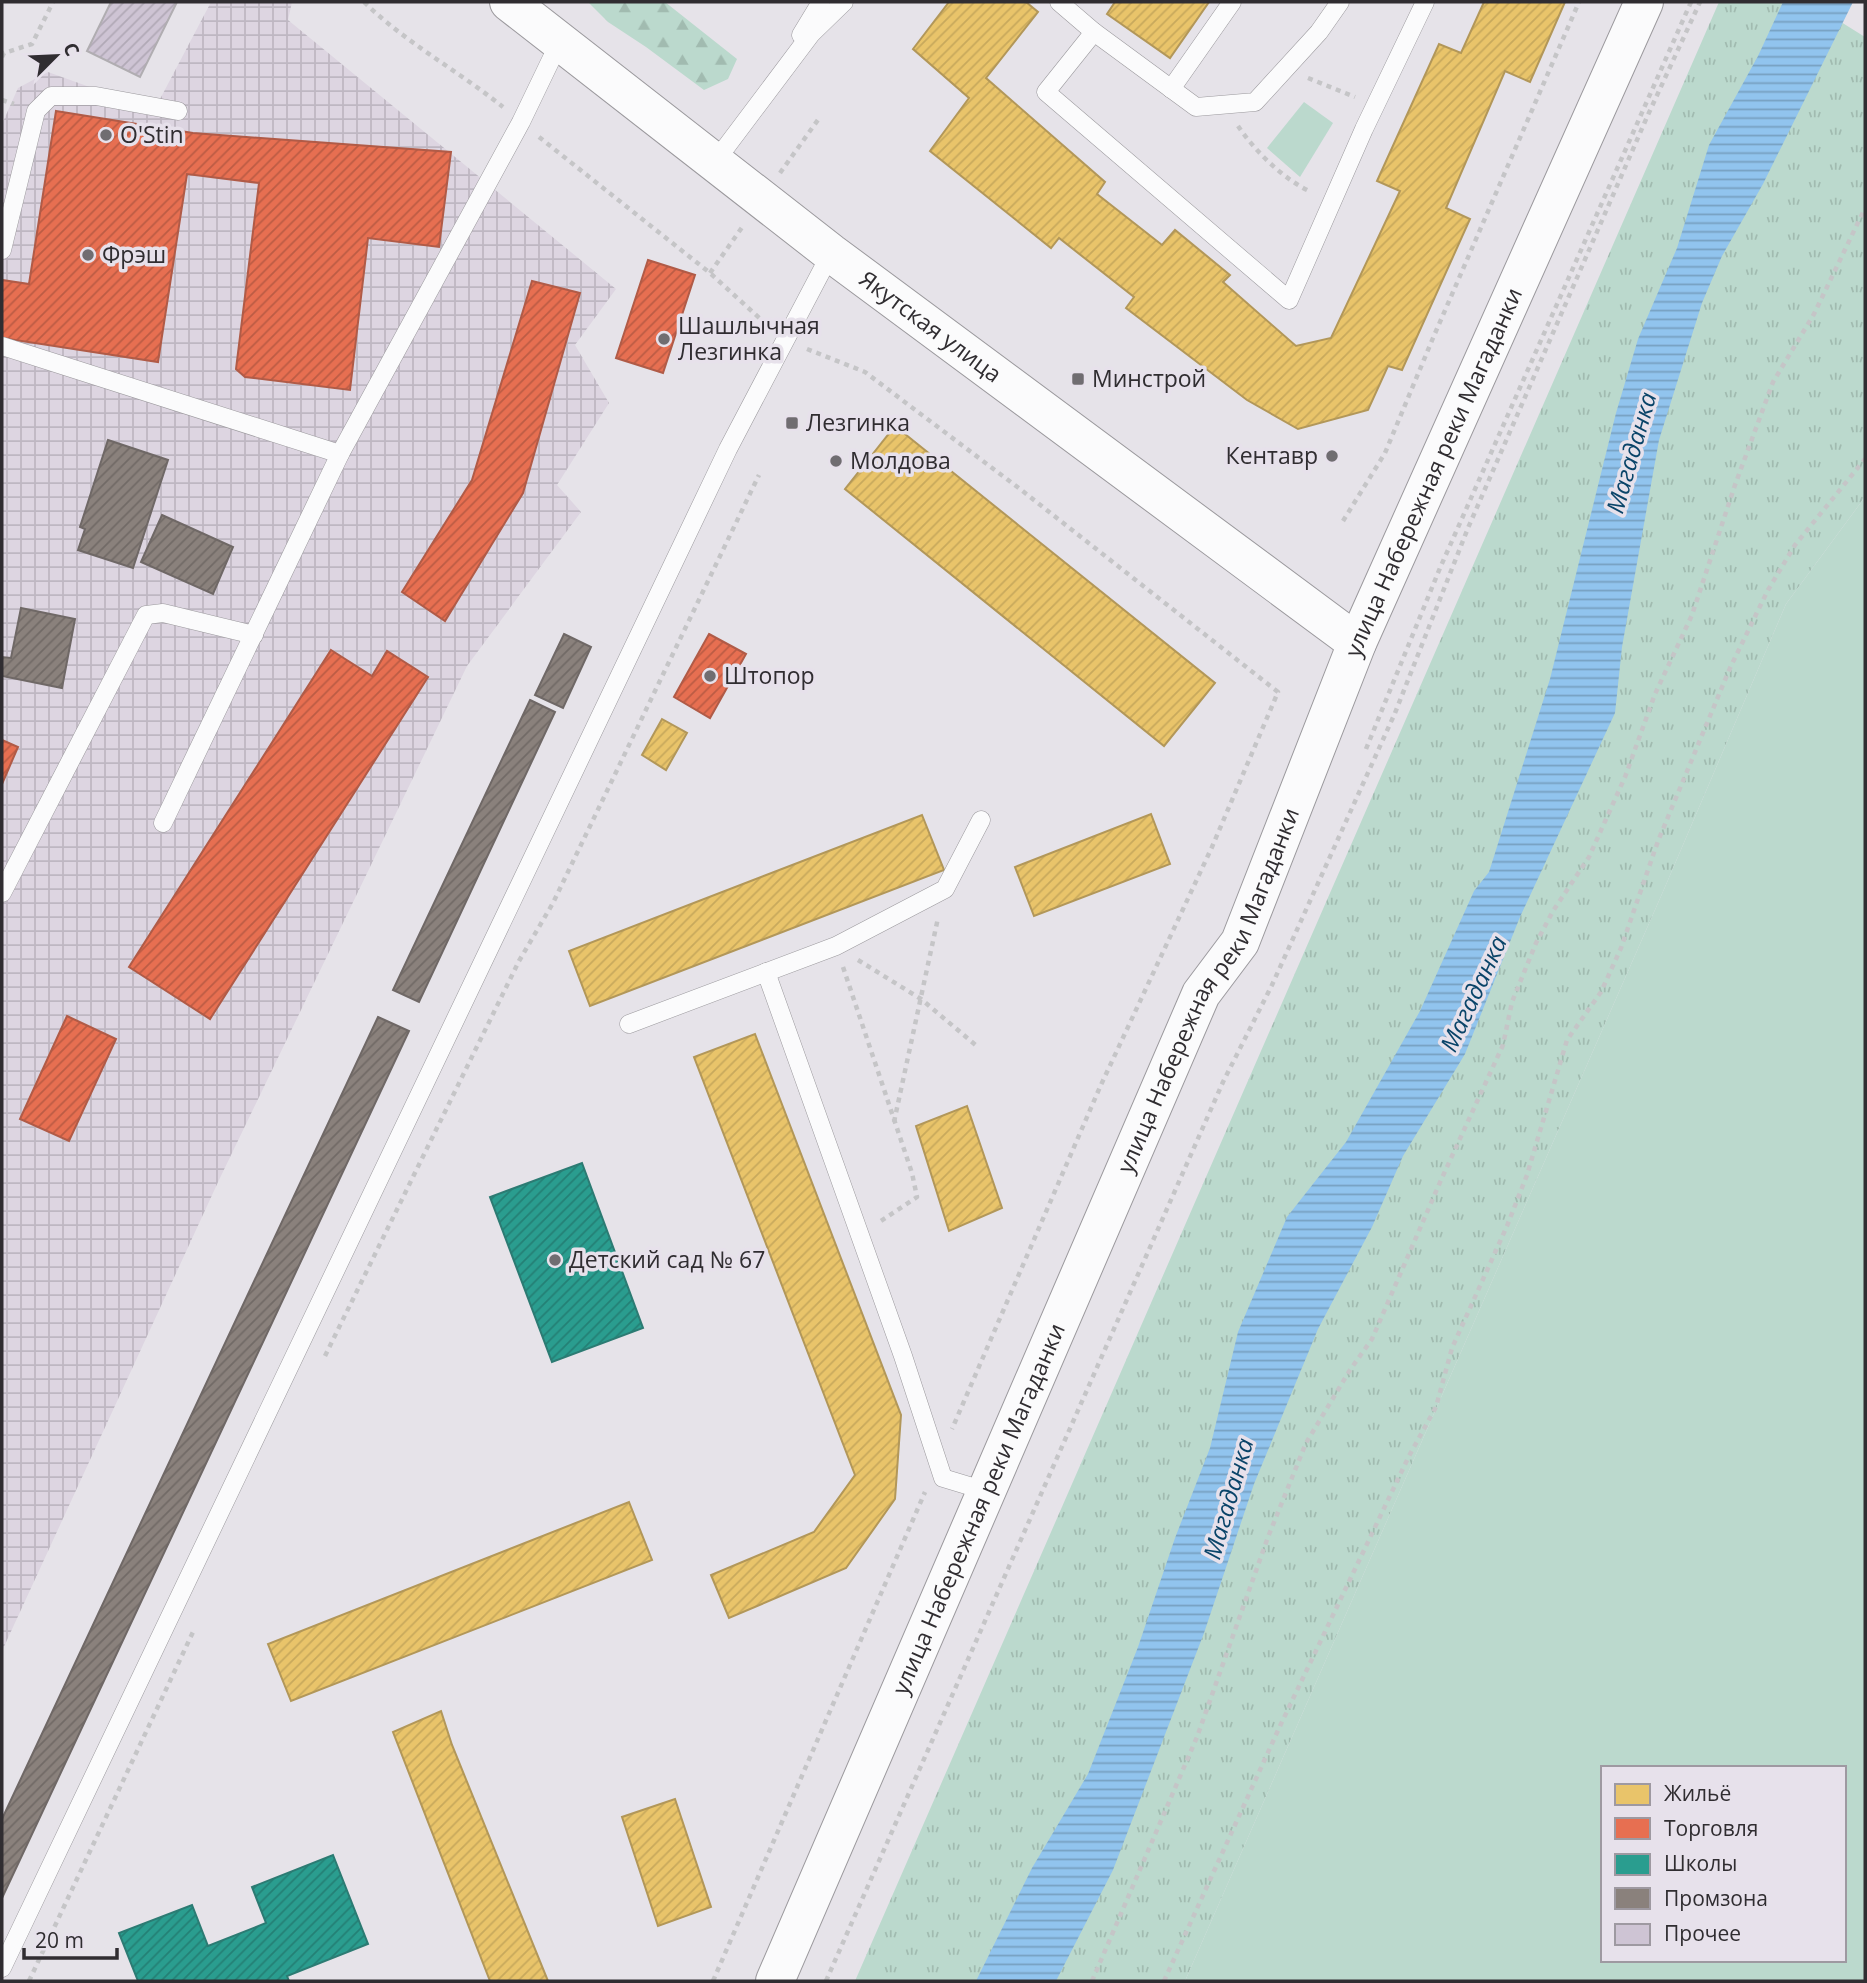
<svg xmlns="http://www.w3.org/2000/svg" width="1867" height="1983" font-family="'Open Sans',sans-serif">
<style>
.industrial{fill:url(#industrial-grid)}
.grass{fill:url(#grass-tufts)}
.forest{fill:url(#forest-firs)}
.green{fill:#bbd9cd;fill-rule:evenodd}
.water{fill:url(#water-rules)}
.homes{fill:url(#homes-hatch);stroke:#b29759;stroke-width:2}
.shops{fill:url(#shops-hatch);stroke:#b05b47;stroke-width:2}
.schools{fill:url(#schools-hatch);stroke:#2c7b73;stroke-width:2}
.industry{fill:url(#industry-hatch);stroke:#6f6866;stroke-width:2}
.building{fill:url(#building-hatch);stroke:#b0adb1;stroke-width:2}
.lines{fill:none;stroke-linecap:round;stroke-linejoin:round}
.service-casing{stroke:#9b999d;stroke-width:19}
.tertiary-casing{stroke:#9b999d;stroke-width:40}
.path{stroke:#c5c5c7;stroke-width:4.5;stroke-dasharray:5 5;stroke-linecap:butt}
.service{stroke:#fbfbfc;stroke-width:18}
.tertiary{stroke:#fbfbfc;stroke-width:38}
.poi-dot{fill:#706d71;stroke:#e7e1eb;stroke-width:2.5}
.labels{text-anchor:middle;stroke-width:7;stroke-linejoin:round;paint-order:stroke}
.poi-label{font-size:23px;fill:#302d31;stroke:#e7e1eb;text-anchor:start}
.street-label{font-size:23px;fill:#302d31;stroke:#e7e1eb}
.water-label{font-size:24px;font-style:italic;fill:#0a4469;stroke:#e7e1eb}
</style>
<defs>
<pattern id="industrial-grid" width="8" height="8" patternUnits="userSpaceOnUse" patternTransform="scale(1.75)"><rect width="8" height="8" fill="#ddd5e1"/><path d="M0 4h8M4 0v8" fill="none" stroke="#beb7c2"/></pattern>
<pattern id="grass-tufts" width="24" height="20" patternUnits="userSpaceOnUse" patternTransform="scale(1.75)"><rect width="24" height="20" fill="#bbd9cd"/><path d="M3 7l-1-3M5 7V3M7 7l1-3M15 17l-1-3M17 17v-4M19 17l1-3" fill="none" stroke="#a1bbb0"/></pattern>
<pattern id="forest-firs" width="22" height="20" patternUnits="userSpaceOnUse" patternTransform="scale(1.75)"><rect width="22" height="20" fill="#bbd9cd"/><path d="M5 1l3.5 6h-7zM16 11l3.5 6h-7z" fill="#a1bbb0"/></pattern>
<pattern id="water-rules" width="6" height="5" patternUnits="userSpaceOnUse" patternTransform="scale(1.75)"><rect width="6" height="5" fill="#91c4ee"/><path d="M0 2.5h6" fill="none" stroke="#77a0c1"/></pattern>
<pattern id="homes-hatch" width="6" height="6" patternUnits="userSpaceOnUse" patternTransform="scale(1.75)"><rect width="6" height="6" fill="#e9c46a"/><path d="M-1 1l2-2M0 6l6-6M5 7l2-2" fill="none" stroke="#c8a95c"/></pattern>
<pattern id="shops-hatch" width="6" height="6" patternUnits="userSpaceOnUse" patternTransform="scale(1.75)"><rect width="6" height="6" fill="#e76f51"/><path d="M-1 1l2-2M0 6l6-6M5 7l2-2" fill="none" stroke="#bc5c44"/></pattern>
<pattern id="schools-hatch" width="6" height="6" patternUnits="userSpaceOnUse" patternTransform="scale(1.75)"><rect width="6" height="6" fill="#2a9d8f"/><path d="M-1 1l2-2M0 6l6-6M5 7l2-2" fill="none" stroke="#248075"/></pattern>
<pattern id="industry-hatch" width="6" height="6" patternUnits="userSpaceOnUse" patternTransform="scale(1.75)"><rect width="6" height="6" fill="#8a817c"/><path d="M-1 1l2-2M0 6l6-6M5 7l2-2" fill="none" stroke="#716a66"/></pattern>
<pattern id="building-hatch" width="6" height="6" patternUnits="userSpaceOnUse" patternTransform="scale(1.75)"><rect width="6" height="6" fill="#cec4d4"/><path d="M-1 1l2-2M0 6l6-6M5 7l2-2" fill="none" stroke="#b1a9b6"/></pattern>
</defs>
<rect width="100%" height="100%" fill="#e6e3e9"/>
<!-- industrial -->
<polygon class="industrial" points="211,2 292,2 288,20 616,289 575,345 609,403 557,485 581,512 467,666 219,1180 2,1651 2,124 18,88 48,72 98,90 159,101"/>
<!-- grass -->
<polygon class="grass" points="1719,2 1809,2 1865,37 1865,497 1786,604 1665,887 1185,1981 855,1981"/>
<!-- forest -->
<polygon class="forest" points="588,2 665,2 737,59 728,79 704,90 646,47 608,22"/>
<!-- green -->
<g class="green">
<polygon points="1304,102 1333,123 1300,177 1267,148"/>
<path d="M1865,497V1981H1185L1665,887L1786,604ZM1603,1768H1844V1960H1603Z"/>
</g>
<!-- water -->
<polygon class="water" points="1783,2 1853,2 1763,184 1722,256 1702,303 1659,440 1622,647 1615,713 1520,917 1465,1054 1403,1156 1372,1227 1318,1329 1254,1484 1204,1633 1113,1870 1056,1981 976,1981 1032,1868 1088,1774 1138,1647 1175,1538 1210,1448 1238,1332 1287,1217 1346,1142 1420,1011 1474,891 1489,872 1550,679 1616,413 1638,339 1677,248 1709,145 1758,56"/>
<!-- homes -->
<g class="homes">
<polygon points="949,2 1026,2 1038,12 986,78 1105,182 1097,194 1162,245 1175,230 1230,275 1223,282 1296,346 1331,338 1400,191 1377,181 1439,44 1461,53 1484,2 1565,2 1530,82 1505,71 1446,208 1470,219 1402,370 1388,366 1368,410 1298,429 1247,400 1126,308 1134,297 1059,238 1051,248 930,151 969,98 913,49"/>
<polygon points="1115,2 1209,2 1170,58 1107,14"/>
<polygon points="895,426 1215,683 1164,746 845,489"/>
<polygon points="662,719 687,733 666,770 642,755"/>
<polygon points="1151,814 1170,864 1034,916 1015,867"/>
<polygon points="922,815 944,870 590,1006 569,951"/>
<polygon points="755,1034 901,1415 895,1499 846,1568 729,1618 711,1575 814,1532 855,1475 694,1057"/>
<polygon points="967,1106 1002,1208 949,1231 916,1126"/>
<polygon points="629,1502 652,1560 291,1701 268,1644"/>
<polygon points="441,1711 452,1745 548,1981 490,1981 393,1732"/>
<polygon points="675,1799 711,1907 658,1926 622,1817"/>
</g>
<!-- shops -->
<g class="shops">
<polygon points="56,111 193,133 451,152 439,247 368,238 350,390 245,377 236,369 259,183 187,174 158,362 2,338 2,280 29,284"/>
<polygon points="648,260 695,275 663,373 616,358"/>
<polygon points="532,281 580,293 523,493 445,621 402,592 472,480"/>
<polygon points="709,634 746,654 710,718 674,697"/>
<polygon points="331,650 372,676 387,651 428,677 210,1019 129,967"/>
<polygon points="2,740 18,747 2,784"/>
<polygon points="67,1016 116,1039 69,1141 20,1119"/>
</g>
<!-- schools -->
<g class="schools">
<polygon points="582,1163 643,1328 552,1362 490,1197"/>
<polygon points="333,1855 368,1944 287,1976 289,1981 138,1981 119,1933 192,1905 208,1946 266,1923 252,1887"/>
</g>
<!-- industry -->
<g class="industry">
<polygon points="108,440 168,460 133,568 78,550 85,529 80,527"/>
<polygon points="162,515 233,547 213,594 141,562"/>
<polygon points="21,608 75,619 62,688 2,676 2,657 11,658"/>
<polygon points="564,634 591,647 563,708 535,695"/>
<polygon points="530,700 555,712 419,1002 393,990"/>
<polygon points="378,1017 409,1031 2,1898 2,1819"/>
</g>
<!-- building -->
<polygon class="building" points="111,2 177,2 140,77 87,51"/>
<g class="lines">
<defs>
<g id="service">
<polyline points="1059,2 1094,32 1196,107 1255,102 1319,32 1340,2"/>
<polyline points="1094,32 1046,92 1289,300 1364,129 1425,2"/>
<polyline points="801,35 821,2"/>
<polyline points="1171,89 1232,2"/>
<polyline points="714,163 811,34 844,2"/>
<polyline points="2,250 36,111 51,96 96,96 178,111"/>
<polyline points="2,346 340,454 521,122 560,41"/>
<polyline points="163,823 340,454"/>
<polyline points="2,893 146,615 163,613 254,635"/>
<polyline points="766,972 903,1356 943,1478 986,1491"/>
<polyline points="629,1024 836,946 945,889 981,820"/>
<polyline points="2,1968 728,449 831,253"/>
</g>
<g id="tertiary">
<path id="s1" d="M509,2L831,253L1357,643"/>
<path id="s2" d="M775,1981L1201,994L1240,942L1357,643L1644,2"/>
</g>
</defs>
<!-- service casing -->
<use href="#service" class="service-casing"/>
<!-- tertiary casing -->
<use href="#tertiary" class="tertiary-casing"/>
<!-- path -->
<g class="path">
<path d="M364,2C406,43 457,70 503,107"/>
<polyline points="2,57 4,53 32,44 53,2"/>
<polyline points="1308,78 1355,97"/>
<polyline points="2,100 14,104"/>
<path d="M1238,126C1255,151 1283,179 1311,192"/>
<polyline points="539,137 710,273 767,325"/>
<polyline points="780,173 820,117"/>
<polyline points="710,273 743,226"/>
<polyline points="807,349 865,372 1020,489 1278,692 1212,847 1100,1087 952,1429"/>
<polyline points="1343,521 1385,453 1433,338 1579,2"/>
<polyline points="1366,749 1440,568 1691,2"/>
<polyline points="858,960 921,999 978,1047"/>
<polyline points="843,967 912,1173 917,1197 881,1221"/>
<polyline points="894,1122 938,918"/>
<polyline points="325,1356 519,961 553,903 759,475"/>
<polyline points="29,1981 193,1632"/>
<polyline points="713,1981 925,1492"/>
<polyline points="826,1981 1223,1082 1272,985 1395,713 1468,528 1647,117 1700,2"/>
<polyline points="1092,1981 1197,1737 1268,1537 1306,1443 1350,1370 1372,1339 1441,1180 1503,1045 1512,1002 1536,943 1553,911 1589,857 1625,777 1655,694 1692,615 1735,485 1773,382 1814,314 1865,208"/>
<polyline points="1164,1981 1280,1726 1409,1456 1436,1407 1452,1348 1507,1226 1527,1175 1567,1040 1601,992 1621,948 1658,841 1730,668 1768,590 1795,545 1865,459"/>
</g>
<!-- service -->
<use href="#service" class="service"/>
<!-- tertiary -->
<use href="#tertiary" class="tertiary"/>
</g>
<!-- markers -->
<g class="poi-dot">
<circle cx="106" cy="135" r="7"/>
<circle cx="88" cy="255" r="7"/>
<circle cx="664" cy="339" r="7"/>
<rect x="1071" y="372" width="14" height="14" rx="3.5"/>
<rect x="785" y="416" width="14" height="14" rx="3.5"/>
<circle cx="1332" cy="456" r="7"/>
<circle cx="836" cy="461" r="7"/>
<circle cx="710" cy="676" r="7"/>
<circle cx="555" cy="1260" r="7"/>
</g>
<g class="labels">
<!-- poi labels -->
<g class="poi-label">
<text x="120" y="143">O'Stin</text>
<text x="102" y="263">Фрэш</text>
<text x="678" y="334">Шашлычная<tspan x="678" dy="26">Лезгинка</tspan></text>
<text x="1092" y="387">Минстрой</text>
<text x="806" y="431">Лезгинка</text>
<text x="1318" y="464" text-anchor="end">Кентавр</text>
<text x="850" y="469">Молдова</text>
<text x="724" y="684">Штопор</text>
<text x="569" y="1268">Детский сад № 67</text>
</g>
<!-- street labels -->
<g class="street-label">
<text dy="8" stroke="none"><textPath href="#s1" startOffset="532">Якутская улица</textPath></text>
<text dy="8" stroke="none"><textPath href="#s2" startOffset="1648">улица Набережная реки Магаданки</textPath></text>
<text dy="8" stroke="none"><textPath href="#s2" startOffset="1082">улица Набережная реки Магаданки</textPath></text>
<text dy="8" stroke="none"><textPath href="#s2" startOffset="514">улица Набережная реки Магаданки</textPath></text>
</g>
<!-- water labels -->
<g class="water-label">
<text transform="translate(1632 453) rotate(-74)" y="8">Магаданка</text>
<text transform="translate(1474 994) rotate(-65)" y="8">Магаданка</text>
<text transform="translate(1229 1499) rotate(-74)" y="8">Магаданка</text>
</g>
</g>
<!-- border -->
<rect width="1867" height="1983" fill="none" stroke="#302d31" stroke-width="7"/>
<!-- legend -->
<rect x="1601" y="1766" width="245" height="196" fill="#e7e1eb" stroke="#9e99a1" stroke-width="2"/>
<rect x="1615" y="1784" width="35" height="21" fill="#e9c46a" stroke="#9e99a1" stroke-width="2"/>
<text x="1664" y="1801" font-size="21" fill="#302d31">Жильё</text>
<rect x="1615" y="1818" width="35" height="21" fill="#e76f51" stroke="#9e99a1" stroke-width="2"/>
<text x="1664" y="1836" font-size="21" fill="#302d31">Торговля</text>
<rect x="1615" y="1854" width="35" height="21" fill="#2a9d8f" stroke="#9e99a1" stroke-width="2"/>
<text x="1664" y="1871" font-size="21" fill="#302d31">Школы</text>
<rect x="1615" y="1888" width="35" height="21" fill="#8a817c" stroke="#9e99a1" stroke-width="2"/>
<text x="1664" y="1906" font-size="21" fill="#302d31">Промзона</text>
<rect x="1615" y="1924" width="35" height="21" fill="#cec4d4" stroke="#9e99a1" stroke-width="2"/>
<text x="1664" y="1941" font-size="21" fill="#302d31">Прочее</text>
<!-- north arrow -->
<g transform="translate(56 56) rotate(66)" stroke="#e7e1eb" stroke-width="5" paint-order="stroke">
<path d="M0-5L12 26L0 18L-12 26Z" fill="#302d31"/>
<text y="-10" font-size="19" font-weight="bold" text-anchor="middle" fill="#302d31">С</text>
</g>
<!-- scale -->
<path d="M24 1948v10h93v-10" fill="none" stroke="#302d31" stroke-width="3.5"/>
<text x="35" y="1948" font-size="21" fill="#302d31" stroke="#e7e1eb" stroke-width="5" paint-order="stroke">20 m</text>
</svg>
